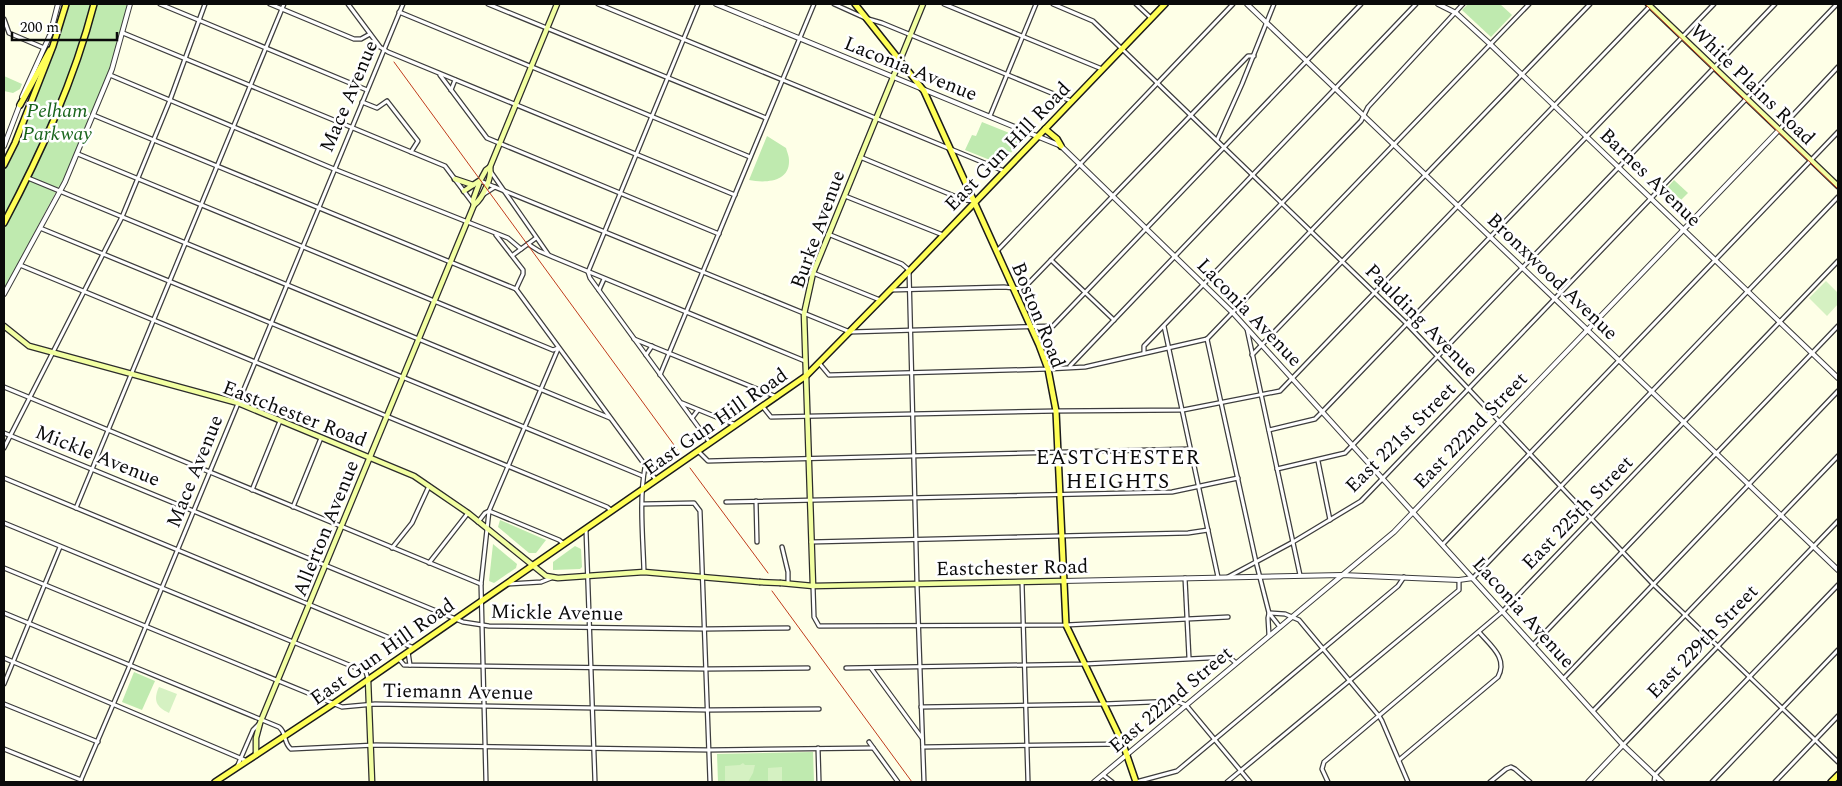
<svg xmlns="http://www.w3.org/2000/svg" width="1842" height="786" font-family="Spectral,serif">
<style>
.green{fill:#bfeaaf}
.pitch{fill:#d5f1c2}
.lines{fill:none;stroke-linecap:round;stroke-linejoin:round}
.minor-casing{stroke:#3d3d3d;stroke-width:5.5}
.tertiary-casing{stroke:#3d3d3d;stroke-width:6}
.secondary-casing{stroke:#2c2c2c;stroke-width:7}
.primary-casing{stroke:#1b1b1b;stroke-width:8}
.minor{stroke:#fff;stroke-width:3}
.tertiary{stroke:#fff;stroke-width:4}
.secondary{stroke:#f2ffa2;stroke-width:4.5}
.primary{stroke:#ffff57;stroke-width:5}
.rail{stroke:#c03c1c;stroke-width:1}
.secondary-bridge-casing{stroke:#2c2c2c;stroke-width:7;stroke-linecap:butt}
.secondary-bridge{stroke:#f2ffa2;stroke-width:4.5}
.labels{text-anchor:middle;stroke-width:5;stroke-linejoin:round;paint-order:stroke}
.street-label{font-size:20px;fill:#0a0a0a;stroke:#fff}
.park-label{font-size:20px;font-style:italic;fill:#18641b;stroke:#fff}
.neighbourhood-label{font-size:21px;letter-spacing:1px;fill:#0a0a0a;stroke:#fff}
</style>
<rect width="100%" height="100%" fill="#feffe7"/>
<!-- green -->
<g class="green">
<polygon points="69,4 128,4 111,67 66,177 61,185 59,186 4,290 4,171 14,151 58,41"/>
<polygon points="1468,4 1500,4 1512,15 1491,37 1462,10"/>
<polygon points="4,76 22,84 20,89 13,93 4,91"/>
<polygon points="982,122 1024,139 1000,164 965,150 972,135 976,136"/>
<path d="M767,136L786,148C787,152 789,156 789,160C790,183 764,183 749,180Z"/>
<polygon points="1674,180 1688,193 1681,200 1668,187"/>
<polygon points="500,520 546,540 536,553 529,553 498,527"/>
<polygon points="493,544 517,564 516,568 494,583 489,581"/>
<polygon points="575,546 581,549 582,567 580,569 553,570 553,562"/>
<polygon points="134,672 155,681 142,710 122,702"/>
<polygon points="813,752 814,782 718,782 717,754"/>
</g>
<!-- pitch -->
<g class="pitch">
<polygon points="1826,281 1838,293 1838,304 1827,316 1809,298"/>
<path d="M159,687L177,694L169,713C156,707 153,700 159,687Z"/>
<polygon points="743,763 745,765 755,765 753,773 748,782 725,782 725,766 740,765"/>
<polygon points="782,767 782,782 768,782 768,768"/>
</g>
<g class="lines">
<defs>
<g id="minor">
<polyline points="160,4 367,90"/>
<polyline points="270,4 354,39 361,39 370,34"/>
<polyline points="348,4 380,47 388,52 735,195"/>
<polyline points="488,4 766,118"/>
<polyline points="598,4 1004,171"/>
<polyline points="698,4 588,272 590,278 710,443"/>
<polyline points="834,4 865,18 882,23 1071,101"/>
<polyline points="944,4 1102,69"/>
<polyline points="1053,4 1093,21 1407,324 1653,584 1838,762"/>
<polyline points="1136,4 1151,18"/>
<polyline points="399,12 750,157"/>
<polyline points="4,19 9,33 44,48"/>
<polyline points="123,33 445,166 472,202"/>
<polyline points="110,75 334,169 508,238 521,249"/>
<polyline points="440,75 487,138 719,234"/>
<polyline points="451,90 455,80"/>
<polyline points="362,102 377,108 387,101 418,141 411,152"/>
<polyline points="93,115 516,289"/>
<polyline points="990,116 1036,4"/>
<polyline points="1779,130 1838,67"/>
<polyline points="1217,140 1242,84 1274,4"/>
<polyline points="78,154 553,350 558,348"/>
<polyline points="860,157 964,200 974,201"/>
<polyline points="491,172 548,254"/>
<polyline points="28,178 610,418"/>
<polyline points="480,181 850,332 1053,326 1361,4"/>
<polyline points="484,194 495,187"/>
<polyline points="845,196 943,235"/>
<polyline points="40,228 643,476"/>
<polyline points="828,234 902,264 909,270 917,584 924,782"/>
<polyline points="496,235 523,270 523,274 516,289"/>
<polyline points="528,244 539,251 553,257 805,361"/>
<polyline points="997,251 1233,4"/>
<polyline points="513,255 536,238"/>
<polyline points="1051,260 1114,320"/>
<polyline points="20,265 607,507 612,511"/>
<polyline points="813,273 880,300"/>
<polyline points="516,289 656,480"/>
<polyline points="599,290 604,279"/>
<polyline points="891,290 1004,287 1023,289 1248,56 1254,56"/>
<polyline points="1164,326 1218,577"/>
<polyline points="1247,329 1300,575"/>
<polyline points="634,339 777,397"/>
<polyline points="1207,339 1529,4"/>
<polyline points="1207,339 1256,562 1269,613 1280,627"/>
<polyline points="1144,353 1144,346 1361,121 1368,107 1463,4"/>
<polyline points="646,355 652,346"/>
<polyline points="1252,355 1590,4"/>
<polyline points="819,363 829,375 1048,369 1085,367 1207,339"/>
<polyline points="1070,366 1416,4"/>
<polyline points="660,375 814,4"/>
<polyline points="4,387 481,584"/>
<polyline points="682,403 736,425"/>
<polyline points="763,407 771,417 1056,411 1183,410 1280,391 1650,6"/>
<polyline points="692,418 698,410"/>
<polyline points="1269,430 1315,419 1323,411 1714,4"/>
<polyline points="4,433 463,622 489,626 705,629 788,628"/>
<polyline points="4,448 122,217 170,100 205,4"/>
<polyline points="699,452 708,461 1190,449"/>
<polyline points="1318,461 1330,520"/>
<polyline points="1277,469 1345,453 1775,4"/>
<polyline points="4,478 414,648"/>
<polyline points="252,490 280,421"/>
<polyline points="756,501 757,542"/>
<polyline points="726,502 1172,492 1238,478"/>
<polyline points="643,504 694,503 700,511 710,782"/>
<polyline points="293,507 321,438"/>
<polyline points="76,508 284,4"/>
<polyline points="478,522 485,513 489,511 559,540 564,544"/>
<polyline points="4,523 366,672 368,679"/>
<polyline points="586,530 595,782"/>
<polyline points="811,542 1188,533 1208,530"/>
<polyline points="1443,544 1838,132"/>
<polyline points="782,547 788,572 788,583"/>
<polyline points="392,548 412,523 429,486"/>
<polyline points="429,563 468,513"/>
<polyline points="4,568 342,707 375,704 708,710 819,709"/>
<path d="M644,572C643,539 639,499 645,467"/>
<polyline points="1228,577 1293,542 1361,501 1837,4"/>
<polyline points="1185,578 1189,658"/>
<polyline points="1473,578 1838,197"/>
<polyline points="1022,582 1028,782"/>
<polyline points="508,584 541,582 551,578"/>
<polyline points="813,586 814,617 819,626 1066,625 1228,617"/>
<path d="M4,613L279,727C287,733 283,743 291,749L376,745L709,750L873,748"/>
<polyline points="1270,613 1285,614 1299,620 1379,716 1382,721 1408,782"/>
<polyline points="1269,635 1268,618 1269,613"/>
<polyline points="1533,645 1838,326"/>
<polyline points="408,652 410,665"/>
<polyline points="4,658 247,761"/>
<polyline points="399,659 404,665 706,669 808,668"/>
<polyline points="846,668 1085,664 1229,657 1236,663"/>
<polyline points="871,668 922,738"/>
<polyline points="1564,678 1838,391"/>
<polyline points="4,684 60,547"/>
<polyline points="4,704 98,742"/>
<polyline points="921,707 1104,704 1176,701 1186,705 1250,782"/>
<polyline points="1593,711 1838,456"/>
<polyline points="869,742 898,782"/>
<polyline points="1623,745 1838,521"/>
<polyline points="923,747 1123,744"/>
<polyline points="818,748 819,782"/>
<polyline points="4,749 81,780"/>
<path d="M1399,760L1498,677C1508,658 1491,646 1479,632"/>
<polyline points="237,767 253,730 259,724"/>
<polyline points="1103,775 1112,782"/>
<polyline points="80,782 130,665 403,4"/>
<polyline points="486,782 481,584 489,511 558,349"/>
<polyline points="1136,782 1177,771 1398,586 1404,577"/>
<polyline points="1227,782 1459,590 1459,580"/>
<polyline points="1328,782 1322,769 1324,762 1503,611 1838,261"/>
<polyline points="1490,782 1506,769 1511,767 1515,769 1530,782"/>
<polyline points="1654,782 1655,775 1838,585"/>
<polyline points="1712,782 1838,650"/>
<polyline points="1775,782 1838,716"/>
</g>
<g id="tertiary">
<polyline points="716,4 1061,146 1233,313 1623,745 1662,782"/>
<polyline points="1247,4 1838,570"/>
<polyline points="1438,4 1456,13 1490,44 1838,378"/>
<polyline points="22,97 50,35 58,4"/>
<polyline points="4,146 20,104"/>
<polyline points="4,294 65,182 112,69 130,4"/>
<polyline points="1063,581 1342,575 1459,580 1473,578"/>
<polyline points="1094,782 1394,532 1779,130"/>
<polyline points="1588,782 1623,745"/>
</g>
<g id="secondary">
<polyline points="1648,4 1838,186"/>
<polyline points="455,179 473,185"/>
<polyline points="464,191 479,181"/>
<path d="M474,205C483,198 492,178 490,167L557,4"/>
<polyline points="4,326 29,346 238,403 414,476 468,513 546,576 558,578 644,572 759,582"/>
<polyline points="781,583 813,586 1063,581"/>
<polyline points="813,586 804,314 813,273 923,4"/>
<polyline points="368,679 372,782"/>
<polyline points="256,755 256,738 260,723 467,222 474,205 473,200 480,181 486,170 490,167"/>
</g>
<g id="primary">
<polyline points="855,4 924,91 1039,345 1048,369 1056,411 1066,625 1123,744 1136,782"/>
<polyline points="20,105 50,50"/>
<polyline points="1045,129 1057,139 1061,146"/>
<polyline points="4,165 15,143 53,46 66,4"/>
<path d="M4,223C41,153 74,81 94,4"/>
<polyline points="215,782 333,704 806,376 912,268 1165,4"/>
<polyline points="1831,782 1838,775"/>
</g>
</defs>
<!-- minor casing -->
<use href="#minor" class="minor-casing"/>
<!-- tertiary casing -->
<use href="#tertiary" class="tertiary-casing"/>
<!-- secondary casing -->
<use href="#secondary" class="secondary-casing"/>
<!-- primary casing -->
<use href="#primary" class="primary-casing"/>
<!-- minor -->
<use href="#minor" class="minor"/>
<!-- tertiary -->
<use href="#tertiary" class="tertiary"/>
<!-- secondary -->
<use href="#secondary" class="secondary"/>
<!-- primary -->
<use href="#primary" class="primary"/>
<!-- rail -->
<g class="rail">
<polyline points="1645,4 1838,189"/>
<polyline points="394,62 677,449"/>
<polyline points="690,468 768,573"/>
<polyline points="772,591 912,782"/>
</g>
<defs>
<polyline id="secondary-bridge" points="759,582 781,583"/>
</defs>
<!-- secondary-bridge casing -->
<use href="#secondary-bridge" class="secondary-bridge-casing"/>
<!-- secondary-bridge -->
<use href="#secondary-bridge" class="secondary-bridge"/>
</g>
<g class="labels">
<!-- street labels -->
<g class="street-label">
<text transform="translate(911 68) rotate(22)" y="7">Laconia Avenue</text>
<text transform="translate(1753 84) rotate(44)" y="7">White Plains Road</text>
<text transform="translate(348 96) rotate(-67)" y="7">Mace Avenue</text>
<text transform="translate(1007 146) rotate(-46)" y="7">East Gun Hill Road</text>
<text transform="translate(1651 177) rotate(44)" y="7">Barnes Avenue</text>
<text transform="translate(817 229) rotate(-70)" y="7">Burke Avenue</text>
<text transform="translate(1553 276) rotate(44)" y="7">Bronxwood Avenue</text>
<text transform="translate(1250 312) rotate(46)" y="7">Laconia Avenue</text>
<text transform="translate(1039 315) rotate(68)" y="7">Boston Road</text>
<text transform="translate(1422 320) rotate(45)" y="7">Paulding Avenue</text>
<text transform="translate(295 413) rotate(21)" y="7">Eastchester Road</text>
<text transform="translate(715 421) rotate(-35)" y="7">East Gun Hill Road</text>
<text transform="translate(1470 430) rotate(-46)" y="7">East 222nd Street</text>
<text transform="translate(1400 437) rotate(-45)" y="7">East 221st Street</text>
<text transform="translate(98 455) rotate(22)" y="7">Mickle Avenue</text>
<text transform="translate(194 471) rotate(-68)" y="7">Mace Avenue</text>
<text transform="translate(1577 512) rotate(-46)" y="7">East 225th Street</text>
<text transform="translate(325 528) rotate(-68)" y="7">Allerton Avenue</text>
<text transform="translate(1012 567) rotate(-1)" y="7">Eastchester Road</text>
<text transform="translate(557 612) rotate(1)" y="7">Mickle Avenue</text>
<text transform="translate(1524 612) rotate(48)" y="7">Laconia Avenue</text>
<text transform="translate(1702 641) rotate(-46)" y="7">East 229th Street</text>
<text transform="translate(382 651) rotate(-35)" y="7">East Gun Hill Road</text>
<text transform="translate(458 691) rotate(1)" y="7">Tiemann Avenue</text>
<text transform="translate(1170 699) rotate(-40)" y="7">East 222nd Street</text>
</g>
<!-- park labels -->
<g class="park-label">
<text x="57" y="117">Pelham<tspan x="57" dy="23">Parkway</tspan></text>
</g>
<!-- neighbourhood labels -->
<g class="neighbourhood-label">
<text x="1118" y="464">EASTCHESTER<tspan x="1118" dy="24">HEIGHTS</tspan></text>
</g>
</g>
<!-- border -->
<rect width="1842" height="786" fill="none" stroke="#0a0a0a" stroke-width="10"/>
<!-- scale -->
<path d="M12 32v8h105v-8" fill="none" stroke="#0a0a0a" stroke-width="2.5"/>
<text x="20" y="32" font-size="15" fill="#0a0a0a" stroke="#ffffff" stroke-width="4" paint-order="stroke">200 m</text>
</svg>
